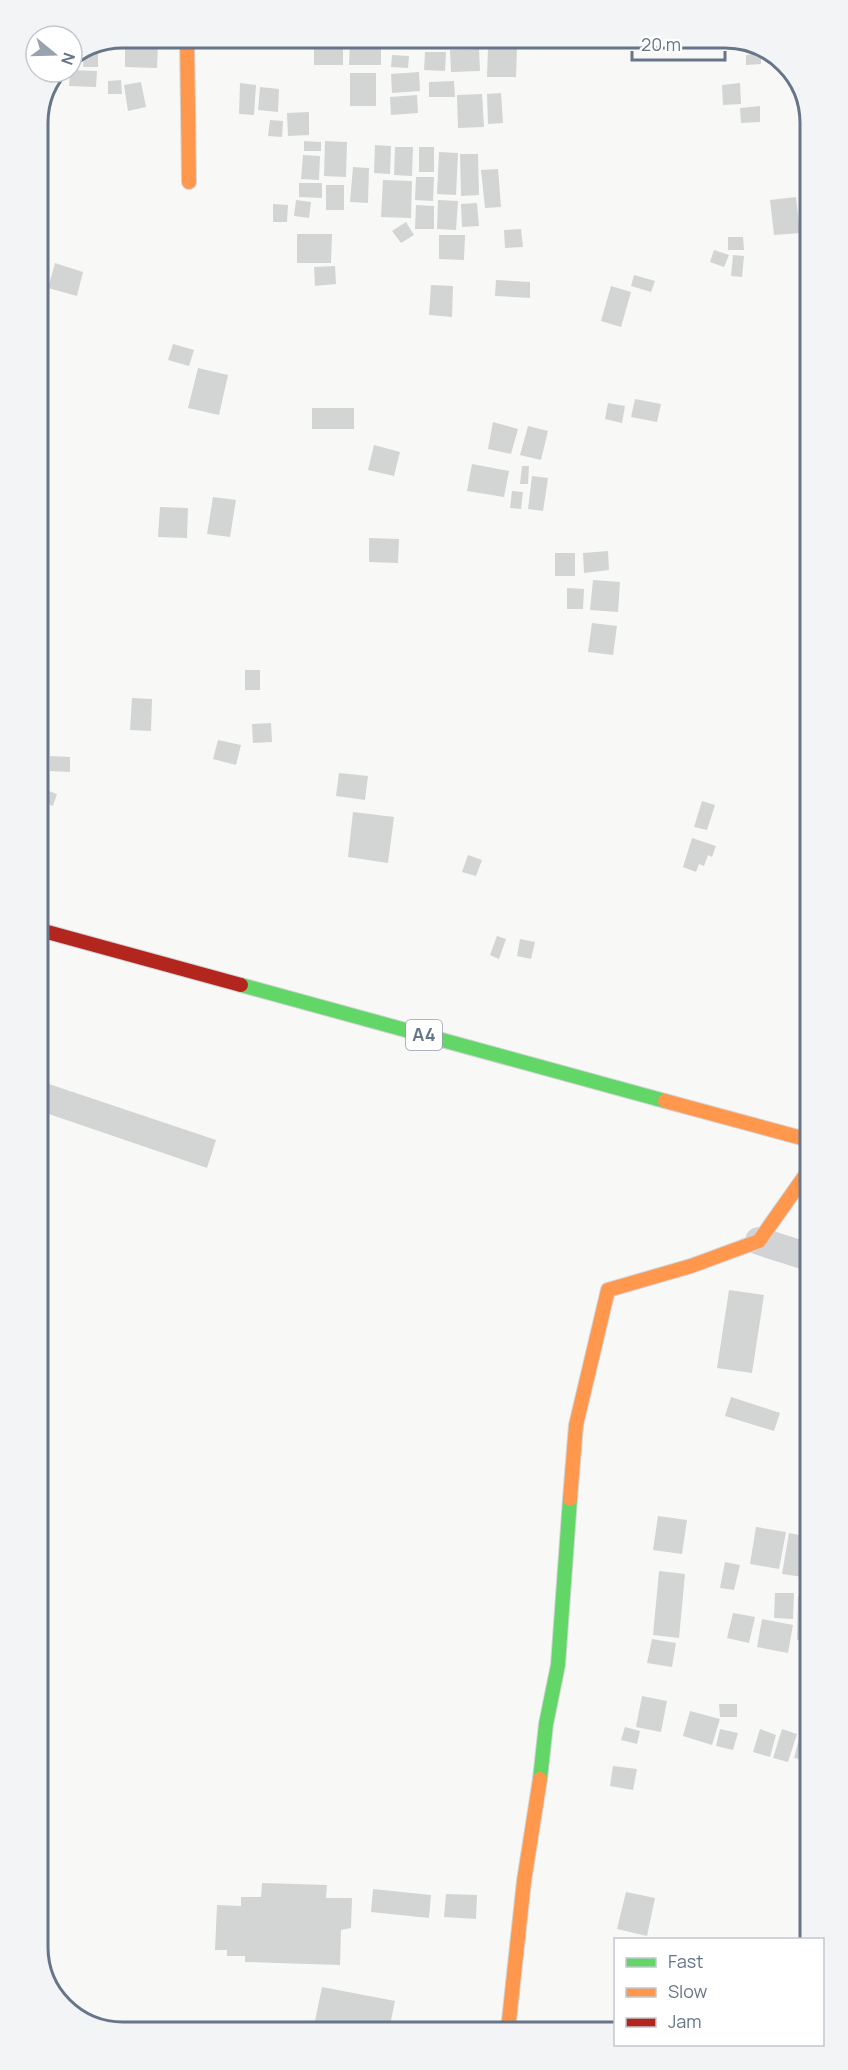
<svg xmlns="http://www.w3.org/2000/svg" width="848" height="2070" font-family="Manrope,sans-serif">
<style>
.building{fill:#d3d4d4}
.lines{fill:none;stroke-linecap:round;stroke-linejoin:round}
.fast-casing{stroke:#d3d5d7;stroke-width:16}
.slow-casing{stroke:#d3d5d7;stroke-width:16}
.jam-casing{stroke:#d3d5d7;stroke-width:16}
.street{stroke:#d2d3d4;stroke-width:28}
.fast{stroke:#63d668;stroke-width:14}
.slow{stroke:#ff974d;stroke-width:14}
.jam{stroke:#b3261e;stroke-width:14}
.labels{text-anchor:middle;stroke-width:6;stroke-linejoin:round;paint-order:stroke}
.shield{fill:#fff;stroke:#949eac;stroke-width:1.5}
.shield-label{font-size:18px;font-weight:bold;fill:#667589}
.rim{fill:none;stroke:#667589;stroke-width:3}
</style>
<rect width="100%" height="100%" fill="#f8f8f7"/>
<!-- building -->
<g class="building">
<polygon points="388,38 416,38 417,47 389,48"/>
<rect x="420" y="38" width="30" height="4"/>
<polygon points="453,38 485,38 485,45 454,46"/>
<polygon points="495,38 522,38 522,43 495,42"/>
<polygon points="350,41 381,41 381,65 349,65"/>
<polygon points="739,41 751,45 761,49 739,51"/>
<polygon points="125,43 158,44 157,68 125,67"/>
<rect x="314" y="43" width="29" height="22"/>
<polygon points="98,48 98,67 83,67 84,54"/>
<polygon points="488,48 517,48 516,77 487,77"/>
<polygon points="479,49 480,71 451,72 450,50"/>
<polygon points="425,52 446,52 445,71 424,70"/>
<polygon points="761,54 761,64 746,65 746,55"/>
<polygon points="392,55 409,56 408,68 391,67"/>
<polygon points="72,70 97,71 96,87 69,86 70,72 72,72"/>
<polygon points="419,72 420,91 392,93 391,74"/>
<rect x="350" y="73" width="26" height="33"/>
<polygon points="121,80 122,94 108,94 108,81"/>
<polygon points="454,81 455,97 429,97 429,82"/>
<polygon points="141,82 146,107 128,111 124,85"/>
<polygon points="240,83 256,85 254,115 239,114"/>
<polygon points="740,83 741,104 723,105 722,85"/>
<polygon points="260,87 279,89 278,112 258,110"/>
<polygon points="501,93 503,123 488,124 487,94"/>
<polygon points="482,94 484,127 458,128 457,95"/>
<polygon points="417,95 418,113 391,115 390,97"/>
<polygon points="760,106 760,122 741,123 740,108"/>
<polygon points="309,112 309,135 288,136 287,113"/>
<polygon points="270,120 283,121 282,137 268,136"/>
<polygon points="304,141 321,142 321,151 304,151"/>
<polygon points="325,141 347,142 346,177 324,176"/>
<polygon points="375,145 391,146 390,174 374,173"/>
<polygon points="395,147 413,147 412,176 394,175"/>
<rect x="419" y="147" width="15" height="25"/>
<polygon points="439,152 458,153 456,195 437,194"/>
<polygon points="460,154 478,154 479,195 461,196"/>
<polygon points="303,155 320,156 319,180 301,179"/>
<polygon points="353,167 369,168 368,203 350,202"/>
<polygon points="498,169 501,207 485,208 481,170"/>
<polygon points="416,177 434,177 433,201 415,200"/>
<polygon points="383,180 412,181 411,218 381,217"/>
<polygon points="299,183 322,183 322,198 299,197"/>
<rect x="326" y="185" width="18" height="25"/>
<polygon points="796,197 800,233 774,235 770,200"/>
<polygon points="296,200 311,202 309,218 294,216"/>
<polygon points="438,200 458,201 456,230 437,229"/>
<polygon points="477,203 479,226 462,227 461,204"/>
<polygon points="273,204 288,205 287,222 273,222"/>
<polygon points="416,205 434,206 434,229 415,229"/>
<polygon points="406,222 414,235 401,243 392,231"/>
<polygon points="521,229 523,247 505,248 504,230"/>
<polygon points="297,234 332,234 331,263 297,263"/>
<polygon points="439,235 465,235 464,260 439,259"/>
<polygon points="728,237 743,237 744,250 728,250"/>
<polygon points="714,250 729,255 724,267 710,262"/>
<polygon points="733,255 744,256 742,277 731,276"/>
<polygon points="55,263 83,272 77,296 48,288"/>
<polygon points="335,266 336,284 315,286 314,267"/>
<polygon points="634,275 655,281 651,292 631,286"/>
<polygon points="496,280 530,282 530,298 495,296"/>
<polygon points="431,285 453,286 452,317 429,315"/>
<polygon points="611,286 631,292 621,327 601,321"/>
<polygon points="173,344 194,350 189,366 168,360"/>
<polygon points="198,368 228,375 219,415 188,408"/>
<polygon points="635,399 661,404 657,422 631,417"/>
<polygon points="608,403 625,406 622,423 605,419"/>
<rect x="312" y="408" width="42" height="21"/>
<polygon points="493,422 518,429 511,454 488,449"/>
<polygon points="528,426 548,431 541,460 520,455"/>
<polygon points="374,445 400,452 394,476 368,470"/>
<polygon points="472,464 509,471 504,497 467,491"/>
<polygon points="522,466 529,466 528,484 520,484"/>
<polygon points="532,476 548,478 543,511 528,509"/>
<polygon points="512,491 523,492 521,509 510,508"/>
<polygon points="213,497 236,500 230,537 207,534"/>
<polygon points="160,507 188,508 187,538 158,537"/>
<polygon points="369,538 399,539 398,563 369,562"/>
<polygon points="608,551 609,570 584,573 583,553"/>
<rect x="555" y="553" width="20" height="23"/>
<polygon points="43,560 45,584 39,585 39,560"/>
<polygon points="593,580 620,582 618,612 590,610"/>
<polygon points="567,588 584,589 583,609 567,609"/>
<polygon points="592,623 617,626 613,655 588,652"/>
<rect x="245" y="670" width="15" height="20"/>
<polygon points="132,698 152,699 151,731 130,730"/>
<polygon points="271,723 272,742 253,743 252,724"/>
<polygon points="218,740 241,745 236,765 213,759"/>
<polygon points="50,756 70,757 70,772 50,771"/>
<polygon points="339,773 368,776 365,800 336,796"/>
<polygon points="43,789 57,794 53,806 39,801"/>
<polygon points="702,801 715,805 707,830 694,827"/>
<polygon points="353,812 394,817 388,863 348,857"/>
<polygon points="692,838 716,846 712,857 708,855 704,866 699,864 696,872 683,867"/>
<polygon points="468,855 482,860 476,876 462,872"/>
<polygon points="497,936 506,939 499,959 490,955"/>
<polygon points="520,939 535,942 531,959 517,956"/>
<polygon points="40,1081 216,1140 207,1168 40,1111"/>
<polygon points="729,1290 764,1295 752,1373 717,1368"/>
<polygon points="731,1397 780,1413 774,1431 725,1416"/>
<polygon points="658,1516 687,1520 682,1554 653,1550"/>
<polygon points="756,1527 786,1532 779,1569 750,1564"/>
<polygon points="789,1533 810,1537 810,1578 782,1574"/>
<polygon points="725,1562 740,1565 734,1590 720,1588"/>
<polygon points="659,1571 685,1574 679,1638 653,1635"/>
<polygon points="775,1593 794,1593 793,1619 774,1618"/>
<polygon points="798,1596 810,1597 810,1640 797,1640"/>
<polygon points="733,1613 755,1617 749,1643 727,1638"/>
<polygon points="762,1619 793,1625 788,1653 757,1647"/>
<polygon points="652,1639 676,1643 672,1667 647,1663"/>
<polygon points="642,1696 667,1701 661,1732 636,1727"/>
<polygon points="719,1704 737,1704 737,1717 720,1717"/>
<polygon points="690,1711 720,1719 712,1745 683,1736"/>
<polygon points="625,1727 640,1731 637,1744 621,1740"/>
<polygon points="720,1729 738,1733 733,1750 716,1746"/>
<polygon points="760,1729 776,1735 770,1757 753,1752"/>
<polygon points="782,1729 797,1734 788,1762 773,1758"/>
<polygon points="801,1732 810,1735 808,1761 794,1758"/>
<polygon points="613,1766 637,1769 633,1790 610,1786"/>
<polygon points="262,1883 327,1885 326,1898 352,1898 351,1928 341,1930 340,1965 245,1962 245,1956 227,1956 227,1950 215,1950 217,1905 241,1906 241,1897 261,1897"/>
<polygon points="373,1889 431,1895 429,1918 371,1912"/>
<polygon points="626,1892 655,1898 647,1936 617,1929"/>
<polygon points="446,1894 477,1895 476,1919 444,1917"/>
<polygon points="322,1987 395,2001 389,2030 313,2031"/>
<polygon points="118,2024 155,2031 155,2032 117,2032"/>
</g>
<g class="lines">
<defs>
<g id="fast">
<polyline points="241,985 665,1101"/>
<polyline points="540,1779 546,1724 558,1665 570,1499"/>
</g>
<g id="slow">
<polyline points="187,38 189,182"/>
<polyline points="665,1101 809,1140"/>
<polyline points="570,1499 576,1425 608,1290 691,1266 759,1241 809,1170"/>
<polyline points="508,2030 524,1881 540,1779"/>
</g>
<polyline id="jam" points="40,930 241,985"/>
</defs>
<!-- fast casing -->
<use href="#fast" class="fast-casing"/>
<!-- slow casing -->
<use href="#slow" class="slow-casing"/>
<!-- jam casing -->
<use href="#jam" class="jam-casing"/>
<!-- street -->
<polyline class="street" points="759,1241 809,1257"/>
<!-- fast -->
<use href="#fast" class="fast"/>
<!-- slow -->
<use href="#slow" class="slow"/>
<!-- jam -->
<use href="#jam" class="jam"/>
</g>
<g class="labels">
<!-- shield labels -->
<rect class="shield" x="406" y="1020" width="36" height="30" rx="4.5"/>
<g class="shield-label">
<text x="424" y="1041">A4</text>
</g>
</g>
<!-- crop -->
<path d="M0 0H848V2070H0ZM123 48H725A75 75 0 0 1 800 123V1947A75 75 0 0 1 725 2022H123A75 75 0 0 1 48 1947V123A75 75 0 0 1 123 48Z" fill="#f3f4f6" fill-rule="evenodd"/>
<path class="rim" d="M123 48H725A75 75 0 0 1 800 123V1947A75 75 0 0 1 725 2022H123A75 75 0 0 1 48 1947V123A75 75 0 0 1 123 48Z"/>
<!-- legend -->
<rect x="614" y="1938" width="210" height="108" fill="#ffffff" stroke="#c2c8d0" stroke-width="1.5"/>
<rect x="626" y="1958" width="30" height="9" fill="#63d668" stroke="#c2c8d0" stroke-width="1.5"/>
<text x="668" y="1968" font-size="18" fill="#667589">Fast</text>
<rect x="626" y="1988" width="30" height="9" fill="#ff974d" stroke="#c2c8d0" stroke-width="1.5"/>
<text x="668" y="1998" font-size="18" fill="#667589">Slow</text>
<rect x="626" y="2018" width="30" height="9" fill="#b3261e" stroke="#c2c8d0" stroke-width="1.5"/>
<text x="668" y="2028" font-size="18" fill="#667589">Jam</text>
<!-- north arrow -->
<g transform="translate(54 54) rotate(109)"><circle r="28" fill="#ffffff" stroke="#c2c8d0" stroke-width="1.5"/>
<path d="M0-4.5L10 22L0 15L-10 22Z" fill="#99a3b0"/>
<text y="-9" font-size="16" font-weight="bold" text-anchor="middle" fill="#667589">N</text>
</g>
<!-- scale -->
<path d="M632 51v9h93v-9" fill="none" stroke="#667589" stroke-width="3"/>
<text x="641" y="51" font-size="18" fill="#667589" stroke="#ffffff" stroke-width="4.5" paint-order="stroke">20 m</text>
</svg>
